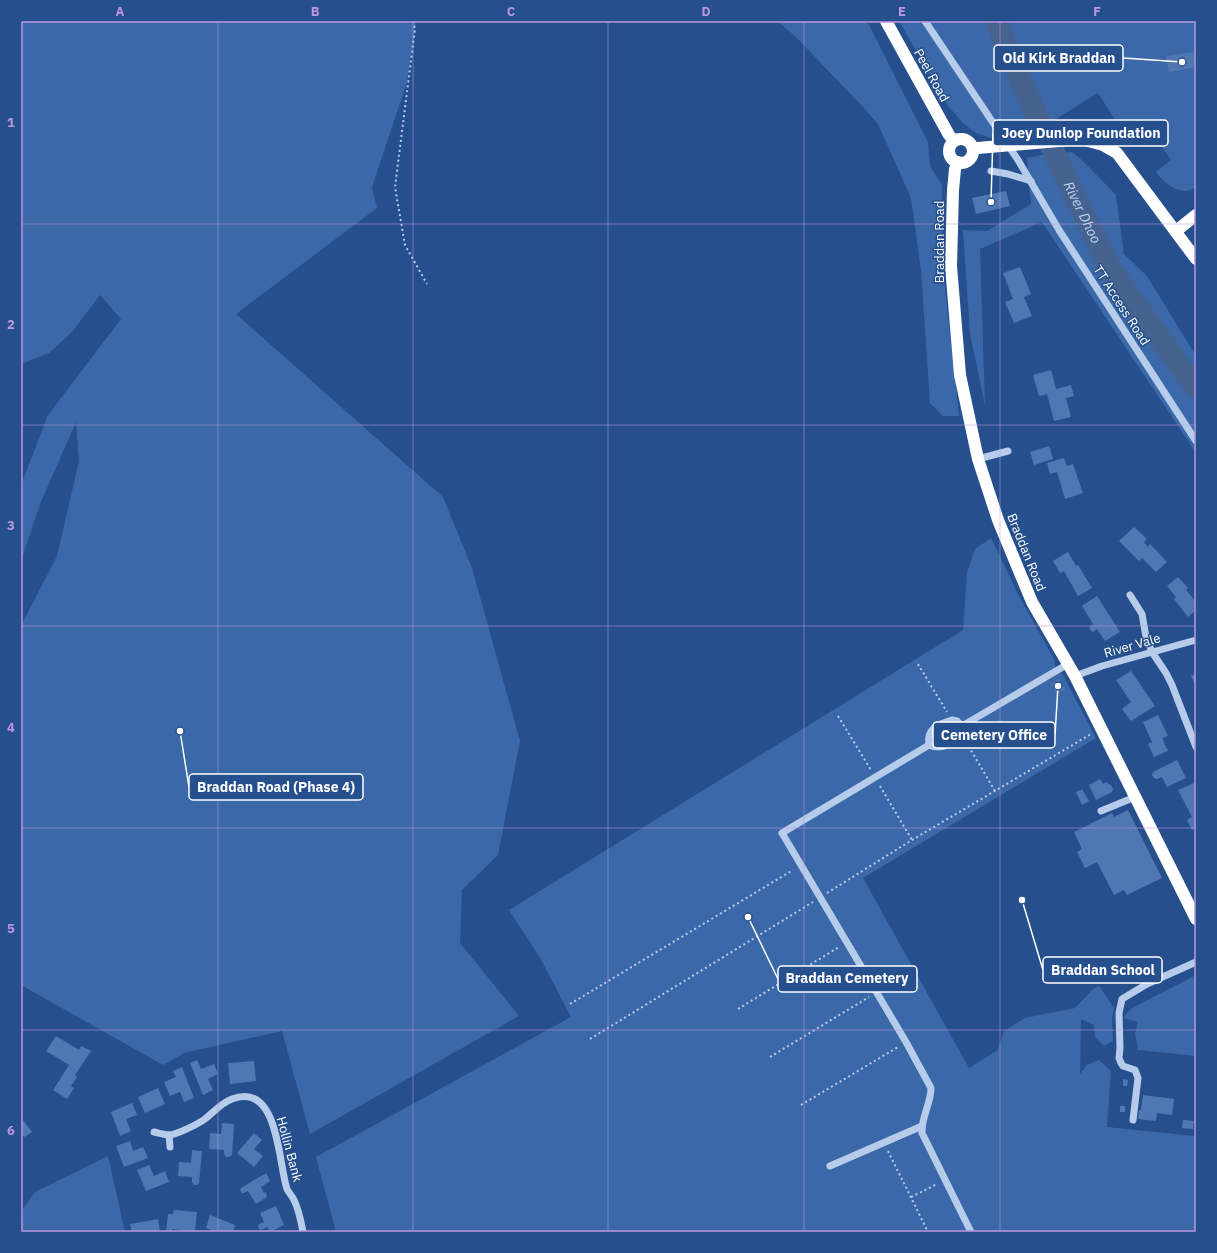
<svg xmlns="http://www.w3.org/2000/svg" width="1217" height="1253" font-family="'IBM Plex Sans',sans-serif">
<style>
.green{fill:#3b68a9}
.lines{fill:none;stroke-linecap:round;stroke-linejoin:round}
.river{stroke:#46638f;stroke-width:22}
.building{fill:#4f78b3}
.path{stroke:#b6ccea;stroke-width:2;stroke-dasharray:2 3;stroke-linecap:butt}
.minor{stroke:#b6ccea;stroke-width:7}
.highway{stroke:#fff;stroke-width:12}
.highway-bridge{stroke:#fff;stroke-width:12}
.grid{fill:none;stroke:#bd96df;stroke-width:1;stroke-opacity:0.55}
.labels{text-anchor:middle;stroke-width:3;stroke-linejoin:round;paint-order:stroke}
.street-label{font-size:13px;fill:#fff;stroke:#264f8d}
.water-label{font-size:14px;font-style:italic;fill:#c2d6f1;stroke:#264f8d}
.leader{fill:none;stroke:#fff;stroke-width:1.5}
.callout-dot{fill:#fff;stroke:#264f8d;stroke-width:1.5}
.callout{fill:#264f8d;stroke:#fff;stroke-width:1.5}
.callout-label{font-size:14px;text-anchor:middle;font-weight:bold;fill:#fff}
.neatline{fill:none;stroke:#bd96df;stroke-width:1.5}
.grid-label{font-size:13px;text-anchor:middle;font-weight:bold;fill:#bd96df}
</style>
<rect width="100%" height="100%" fill="#264f8d"/>
<!-- green -->
<g class="green">
<polygon points="21,21 416,21 407,82 372,187 377,208 236,314 443,497 472,568 520,741 498,855 462,890 460,943 519,1016 310,1134 282,1031 184,1053 163,1065 21,985 21,626 57,556 79,461 76,422 40,504 21,561 21,485 48,415 121,319 100,295 72,332 49,353 21,364"/>
<polygon points="777,21 864,21 869,25 928,142 930,166 942,185 944,278 959,416 943,416 930,403 921,270 911,198 878,124 862,106 795,36"/>
<path d="M899,21H1196V187C1181,198 1165,184 1156,172L1171,160L1157,140L1136,146L1119,126L1098,93L1027,137L1008,139L991,138L976,133L963,123L948,106Z"/>
<polygon points="1072,152 1083,161 1116,195 1124,254 1147,276 1196,356 1196,453 1042,222 980,249 985,405 970,334 963,230 987,231 1031,204 1027,158 1042,155"/>
<polygon points="991,538 1019,596 1055,661 1055,666 1058,673 1062,673 1096,738 863,878 969,1068 998,1050 1004,1031 1025,1018 1075,1008 1093,989 1099,986 1114,1008 1112,1019 1113,1041 1104,1046 1095,1037 1094,1025 1081,1019 1080,1074 1087,1065 1099,1060 1111,1071 1107,1127 1195,1136 1196,1134 1196,1232 336,1232 316,1157 571,1017 539,956 509,910 963,630 967,572 975,549"/>
<polygon points="1196,975 1196,1056 1138,1050 1135,1034 1138,1022 1124,1018 1126,1014 1132,1008"/>
<polygon points="108,1156 125,1232 21,1232 21,1211 35,1192"/>
</g>
<g class="lines">
<!-- river -->
<path class="river" id="s1" d="M996,21L1019,77L1072,191L1111,270L1196,388"/>
</g>
<!-- building -->
<g class="building">
<polygon points="1196,52 1196,67 1169,72 1166,56"/>
<polygon points="1006,191 1010,206 976,214 972,198"/>
<polygon points="1020,267 1031,294 1024,297 1032,316 1014,323 1005,302 1013,299 1003,273"/>
<polygon points="1051,370 1056,389 1071,385 1074,396 1066,398 1071,417 1054,421 1047,394 1039,396 1033,375"/>
<polygon points="1049,446 1053,459 1034,465 1030,452"/>
<polygon points="1064,458 1067,466 1073,464 1083,493 1065,499 1057,472 1050,474 1047,463"/>
<polygon points="1134,527 1147,539 1144,542 1148,547 1150,544 1167,562 1156,572 1142,558 1139,561 1119,541"/>
<polygon points="1068,552 1076,566 1078,565 1092,588 1078,596 1064,571 1060,573 1053,561"/>
<polygon points="1178,577 1188,588 1186,590 1196,602 1196,610 1188,617 1174,599 1176,597 1167,586"/>
<polygon points="1097,596 1120,632 1105,641 1097,629 1093,632 1091,631 1089,628 1090,626 1093,624 1082,606"/>
<polygon points="1131,671 1155,706 1131,721 1122,709 1131,702 1116,680"/>
<polygon points="1196,673 1196,686 1191,676"/>
<polygon points="1059,679 1065,689 1057,694 1051,684"/>
<polygon points="1158,715 1168,736 1162,738 1168,751 1154,757 1148,744 1152,742 1143,722"/>
<polygon points="953,725 958,734 936,744 932,736"/>
<polygon points="1177,760 1186,778 1167,787 1162,777 1157,779 1154,778 1152,775 1153,772"/>
<polygon points="1100,779 1103,784 1107,782 1108,784 1111,785 1113,789 1112,792 1096,800 1089,785"/>
<polygon points="1194,783 1196,787 1196,828 1192,830 1187,820 1192,817 1178,790"/>
<polygon points="1082,789 1089,801 1082,805 1076,792"/>
<polygon points="1128,810 1162,878 1127,895 1124,890 1114,895 1097,862 1085,868 1077,852 1082,849 1074,832 1112,813 1114,817"/>
<polygon points="56,1036 79,1050 81,1046 91,1051 75,1075 77,1077 71,1086 74,1088 67,1099 53,1090 69,1065 46,1051"/>
<polygon points="197,1060 201,1069 214,1064 218,1074 208,1079 213,1090 203,1095 190,1063"/>
<polygon points="254,1061 256,1081 230,1084 228,1063"/>
<polygon points="182,1067 194,1098 184,1102 180,1092 170,1096 164,1082 176,1077 173,1071"/>
<polygon points="1123,1079 1128,1080 1127,1086 1123,1086"/>
<polygon points="158,1088 165,1104 145,1113 138,1097"/>
<polygon points="1143,1095 1174,1099 1172,1115 1157,1113 1156,1121 1138,1119 1139,1110 1141,1110"/>
<polygon points="132,1103 137,1115 126,1119 131,1131 120,1136 111,1112"/>
<rect x="1120" y="1106" width="5" height="6"/>
<polygon points="22,1119 32,1132 24,1137 21,1133 21,1120"/>
<polygon points="1183,1120 1194,1121 1193,1129 1182,1128"/>
<polygon points="222,1123 234,1124 232,1155 229,1157 226,1157 224,1154 224,1150 209,1149 210,1133 221,1134"/>
<polygon points="254,1133 262,1140 254,1149 263,1156 254,1167 237,1153"/>
<polygon points="130,1141 133,1151 143,1147 148,1158 124,1167 116,1146"/>
<polygon points="192,1150 202,1151 199,1183 197,1185 194,1185 192,1182 192,1177 178,1176 179,1162 191,1163"/>
<polygon points="149,1165 154,1176 165,1171 169,1182 146,1191 137,1170"/>
<polygon points="266,1173 270,1181 261,1187 264,1193 266,1192 267,1197 256,1204 248,1191 244,1193 242,1193 240,1190 241,1188"/>
<polygon points="276,1206 284,1225 270,1232 267,1227 261,1230 259,1229 258,1227 259,1224 264,1222 260,1213"/>
<polygon points="174,1210 197,1212 195,1232 172,1229 172,1232 166,1231 168,1214 173,1214"/>
<polygon points="210,1215 235,1225 233,1232 216,1232 206,1228"/>
<polygon points="158,1219 160,1232 132,1232 130,1224"/>
</g>
<g class="lines">
<!-- path -->
<g class="path">
<polyline points="413,21 415,29 395,187 405,245 427,284"/>
<polyline points="918,664 947,712"/>
<polyline points="838,716 871,770"/>
<polyline points="966,742 995,791"/>
<polyline points="880,786 912,840"/>
<polyline points="827,893 912,840 1091,734"/>
<polyline points="570,1004 793,870"/>
<polyline points="738,1009 839,947"/>
<polyline points="590,1039 813,902"/>
<polyline points="770,1057 869,997"/>
<polyline points="801,1105 898,1047"/>
<polyline points="888,1151 928,1232"/>
<polyline points="911,1197 937,1184"/>
</g>
<!-- minor -->
<g class="minor">
<polyline points="925,21 1018,160 1059,230 1196,441"/>
<polyline points="991,171 1008,174 1031,181"/>
<polyline points="978,459 1008,451"/>
<polyline points="1130,595 1142,614 1146,637 1152,652 1166,673 1172,685 1196,747"/>
<polyline points="1075,676 1102,666 1196,640"/>
<path d="M952,720L957,721L962,726L963,732C955,743 942,751 929,745C926,729 938,724 952,720Z"/>
<polyline points="962,726 1068,664"/>
<path d="M929,745L782,833L906,1042L931,1088C931,1104 921,1117 922,1133L971,1232"/>
<polyline points="1101,811 1135,797"/>
<polyline points="1133,1120 1138,1078 1135,1070 1123,1066 1121,1063 1119,1058 1120,1048 1119,1013 1122,999 1147,984 1196,962"/>
<path d="M154,1132C158,1133 164,1135 169,1135C176,1135 198,1124 205,1119C214,1112 221,1103 232,1099C279,1081 278,1163 287,1189C289,1193 292,1196 294,1200C299,1210 301,1221 303,1232"/>
<polyline points="169,1135 170,1147"/>
<polyline points="830,1166 922,1126"/>
</g>
<!-- highway -->
<g class="highway">
<polyline points="886,21 949,135 954,141"/>
<polyline points="1081,139 1103,145 1117,153 1196,259"/>
<circle cx="961" cy="151" r="12"/>
<polyline points="958,162 955,169 953,190 951,266 960,375 978,459 998,520 1032,602 1075,676 1196,919"/>
<polyline points="1176,231 1196,215"/>
</g>
<!-- highway-bridge -->
<polyline class="highway-bridge" points="978,148 1081,139"/>
</g>
<!-- grid -->
<path class="grid" d="M218,21V1232M413,21V1232M608,21V1232M804,21V1232M1000,21V1232M21,224H1196M21,425H1196M21,626H1196M21,828H1196M21,1030H1196"/>
<g class="labels">
<!-- street labels -->
<g class="street-label">
<text transform="translate(932 75) rotate(61)" y="5">Peel Road</text>
<text transform="translate(939 242) rotate(-90)" y="5">Braddan Road</text>
<text transform="translate(1122 305) rotate(57)" y="5">TT Access Road</text>
<text transform="translate(1027 552) rotate(68)" y="5">Braddan Road</text>
<text transform="translate(1132 645) rotate(-16)" y="5">River Vale</text>
<text transform="translate(290 1149) rotate(75)" y="5">Hollin Bank</text>
</g>
<!-- water labels -->
<g class="water-label">
<text dy="5" stroke="none"><textPath href="#s1" startOffset="210">River Dhoo</textPath></text>
</g>
</g>
<!-- callouts -->
<path class="leader" d="M1182 62L1123 58M991 202L993 133M1058 686L1055 735M180 731L189 787M1022 900L1043 970M748 917L778 979"/>
<g class="callout-dot">
<circle cx="1182" cy="62" r="4"/>
<circle cx="991" cy="202" r="4"/>
<circle cx="1058" cy="686" r="4"/>
<circle cx="180" cy="731" r="4"/>
<circle cx="1022" cy="900" r="4"/>
<circle cx="748" cy="917" r="4"/>
</g>
<g class="callout">
<rect x="994" y="45" width="129" height="26" rx="4"/>
<rect x="993" y="120" width="175" height="26" rx="4"/>
<rect x="933" y="722" width="122" height="26" rx="4"/>
<rect x="189" y="774" width="174" height="26" rx="4"/>
<rect x="1043" y="957" width="119" height="26" rx="4"/>
<rect x="778" y="966" width="139" height="26" rx="4"/>
</g>
<g class="callout-label">
<text x="1059" y="63">Old Kirk Braddan</text>
<text x="1081" y="138">Joey Dunlop Foundation</text>
<text x="994" y="740">Cemetery Office</text>
<text x="276" y="792">Braddan Road (Phase 4)</text>
<text x="1103" y="975">Braddan School</text>
<text x="847" y="983">Braddan Cemetery</text>
</g>
<!-- border -->
<rect width="1217" height="1253" fill="none" stroke="#264f8d" stroke-width="44"/>
<rect x="22" y="22" width="1173" height="1209" class="neatline"/>
<g class="grid-label">
<text x="120" y="16">A</text>
<text x="315" y="16">B</text>
<text x="511" y="16">C</text>
<text x="706" y="16">D</text>
<text x="902" y="16">E</text>
<text x="1097" y="16">F</text>
<text x="11" y="127">1</text>
<text x="11" y="329">2</text>
<text x="11" y="530">3</text>
<text x="11" y="732">4</text>
<text x="11" y="933">5</text>
<text x="11" y="1135">6</text>
</g>
</svg>
